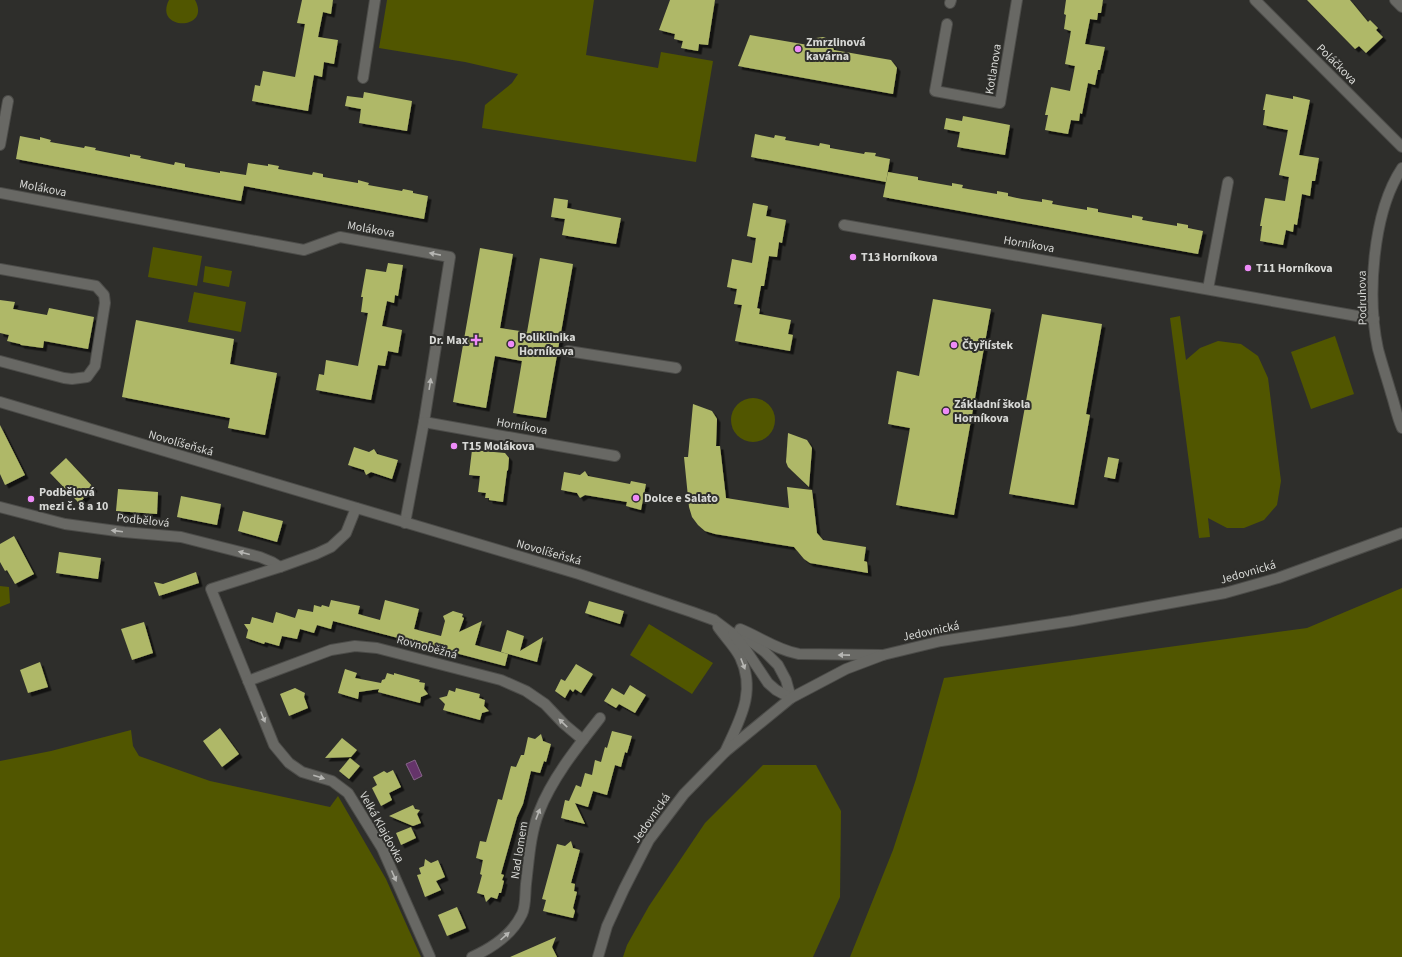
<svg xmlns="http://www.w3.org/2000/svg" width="1402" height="957" font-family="'Source Sans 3',sans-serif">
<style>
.green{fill:#515600}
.water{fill:#65346a;stroke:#87658a}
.building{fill:#afb868;filter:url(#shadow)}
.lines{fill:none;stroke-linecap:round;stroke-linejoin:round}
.pedestrian-casing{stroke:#4c4c49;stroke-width:12}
.minor-casing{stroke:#4c4c49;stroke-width:12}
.tertiary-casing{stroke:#4c4c49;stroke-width:12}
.secondary-casing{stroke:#4c4c49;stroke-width:12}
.pedestrian{stroke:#686864;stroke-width:10}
.minor{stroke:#686864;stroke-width:10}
.tertiary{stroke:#686864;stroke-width:10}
.secondary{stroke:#686864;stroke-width:10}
.oneway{fill:#b6b6b3}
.poi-dot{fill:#ee8bf8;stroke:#2e2e2b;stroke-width:1.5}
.labels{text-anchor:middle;stroke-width:4;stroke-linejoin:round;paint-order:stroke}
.poi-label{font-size:12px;font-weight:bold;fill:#d7d8d5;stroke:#2e2e2b;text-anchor:start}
.street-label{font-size:12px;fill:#d7d8d5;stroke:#2e2e2b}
</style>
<defs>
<filter id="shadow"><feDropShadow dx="3.5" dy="3.5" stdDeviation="0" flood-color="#0009"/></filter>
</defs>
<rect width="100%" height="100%" fill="#2e2e2b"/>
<!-- green -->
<g class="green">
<path d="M169,0H195C212,31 153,31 169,0Z"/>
<polygon points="387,0 594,0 586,55 658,68 661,52 713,61 696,162 482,128 485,105 512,83 518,74 465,62 379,48"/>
<polygon points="153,247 202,256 197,286 148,277"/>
<polygon points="205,266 232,271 229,287 203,282"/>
<polygon points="194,292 246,302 241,332 188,322"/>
<polygon points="1180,316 1186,360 1200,348 1218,341 1241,344 1258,356 1268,378 1281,481 1277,505 1264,520 1244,528 1227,528 1208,518 1210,537 1199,538 1170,318"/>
<polygon points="1335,336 1354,394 1311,409 1291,352"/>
<circle cx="753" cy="420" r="22"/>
<polygon points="0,586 9,587 10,603 0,607"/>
<polygon points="1402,588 1402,957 850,957 893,850 916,779 944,678 1307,628"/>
<polygon points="649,624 713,663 692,694 630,655"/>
<polygon points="131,730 133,746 139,756 210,781 330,807 338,796 386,879 421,957 0,957 0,761 51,751"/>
<polygon points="763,765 816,765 841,811 840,897 813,957 623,957 627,945 649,906 705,823"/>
</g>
<!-- water -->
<polygon class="water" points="415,760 422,776 414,780 406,764"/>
<!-- building -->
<g class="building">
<polygon points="302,0 333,0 331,14 323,12 318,37 338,40 334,64 324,62 322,77 314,75 308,111 252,101 255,85 260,86 263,71 295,77 305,24 297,23"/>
<polygon points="670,0 715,0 708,45 699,44 698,51 681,48 683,41 674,39 675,34 659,30"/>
<polygon points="1066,0 1103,0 1101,13 1098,13 1097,20 1090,19 1085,44 1105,47 1100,70 1098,70 1095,85 1088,83 1082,114 1080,113 1079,121 1071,120 1068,134 1045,130 1048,115 1045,115 1051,87 1070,91 1075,66 1065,64 1071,31 1064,29 1066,15 1064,14"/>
<polygon points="1307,0 1350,0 1368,22 1370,20 1378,28 1376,30 1383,37 1366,53 1359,46 1355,49"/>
<polygon points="750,35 808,45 816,38 823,37 829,39 834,50 891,60 897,68 893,94 738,66"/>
<polygon points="364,92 412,101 407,131 359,123 361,109 345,106 347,96 363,98"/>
<polygon points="1266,94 1293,99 1293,96 1310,100 1299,155 1319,158 1315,181 1312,181 1310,196 1302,194 1297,225 1294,224 1293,232 1286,230 1283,245 1260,241 1262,226 1260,226 1265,198 1285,201 1289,177 1279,175 1288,130 1263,125 1265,110 1263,110"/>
<polygon points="963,116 1010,125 1005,155 957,147 960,132 944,129 946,118 962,121"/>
<polygon points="755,134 774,138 775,135 786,137 785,140 819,146 820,143 830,145 830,148 864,154 865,152 876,153 875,156 890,159 886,182 751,157"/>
<polygon points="20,136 40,140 40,137 51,140 50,142 84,148 85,146 96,148 95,150 130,157 130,154 141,156 140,158 174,165 175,162 185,164 185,167 220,173 220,171 246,175 248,163 268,166 268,164 279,166 278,169 312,175 313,172 323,174 323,177 358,183 358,180 369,183 368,185 402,191 403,189 413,191 413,193 428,196 424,219 244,186 241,201 16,159"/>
<polygon points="888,172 918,177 918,180 952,186 952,183 963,185 962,188 997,194 997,191 1008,193 1008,196 1022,199 1042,202 1042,199 1053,201 1052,204 1087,210 1087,207 1098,209 1098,212 1132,218 1132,215 1143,217 1142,220 1177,226 1177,223 1188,225 1188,228 1203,231 1198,254 883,197"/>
<polygon points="554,198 568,200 567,208 621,218 616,244 562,235 565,219 551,217"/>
<polygon points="753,203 768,206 766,216 786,220 782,243 779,242 777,257 769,256 764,286 761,286 757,308 760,309 759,314 791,320 788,334 793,335 790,351 735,341 742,305 734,304 737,289 727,287 732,259 752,263 756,238 747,236"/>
<polygon points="480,248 513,254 500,328 527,332 540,258 573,264 546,418 513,413 522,361 495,356 486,408 453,402"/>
<polygon points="388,263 403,265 398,296 395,295 394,303 387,301 382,326 402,330 398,353 388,351 385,366 378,365 371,400 316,390 319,374 324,375 326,360 358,366 368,313 361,312 363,297 361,297 366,269 386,272"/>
<polygon points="933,299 991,309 954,515 896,505 910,428 888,424 897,371 919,376"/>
<polygon points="0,300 15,302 13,309 47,315 49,308 94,317 88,349 44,341 43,348 21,345 20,344 7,341 9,335 0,333"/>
<polygon points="1042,314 1102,324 1086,414 1090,415 1074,505 1009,494"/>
<polygon points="136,320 234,339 230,364 277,373 265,435 228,428 230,418 122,397"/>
<polygon points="693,404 712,411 717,419 716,446 720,446 726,498 789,508 787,487 812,490 817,533 823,540 866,547 864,561 867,562 868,573 810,563 804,559 794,547 715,534 705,531 698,525 692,517 689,507 684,457 688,457"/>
<polygon points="0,425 25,475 5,485 0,474"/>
<polygon points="788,433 807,440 812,448 809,487 788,467 786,462"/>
<polygon points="354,447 369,452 374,449 377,454 398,460 392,479 371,472 366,475 364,470 348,465"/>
<polygon points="472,450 505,453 509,458 508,470 507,471 503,502 489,500 489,498 485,498 486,493 478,492 480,476 469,475"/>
<polygon points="1108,457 1119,459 1115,479 1104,477"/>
<polygon points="66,458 94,488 79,503 50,473"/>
<polygon points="585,471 588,476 630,484 631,481 646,484 641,510 626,506 627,502 585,495 580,498 577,493 561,490 564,472 580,475"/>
<polygon points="118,489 158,492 157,514 116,511"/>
<polygon points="181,496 221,504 217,525 177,517"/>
<polygon points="243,511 283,521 277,542 238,531"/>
<polygon points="14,536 34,574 15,584 7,570 5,571 0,562 0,544"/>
<polygon points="59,552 101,558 98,579 56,573"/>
<polygon points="196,572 199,583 159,596 154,582 163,584"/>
<polygon points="331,600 360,606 358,614 380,620 385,600 419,609 414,629 441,636 445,621 443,616 453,611 463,614 462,617 464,618 459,632 482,621 475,645 508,654 505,666 333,621 331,629 317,625 314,633 300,629 297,639 282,636 279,646 265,642 264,644 246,638 248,630 244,624 250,624 252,617 273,623 276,612 295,618 298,609 313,612 314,605 321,607 322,605 329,607"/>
<polygon points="589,601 624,611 620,624 585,613"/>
<polygon points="144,622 153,653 132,660 121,629"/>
<polygon points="507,630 524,636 520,651 543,637 537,662 501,652"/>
<polygon points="40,662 48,687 28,693 20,670"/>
<polygon points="576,664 593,674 581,693 575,689 573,692 570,689 565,698 555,691 561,679 565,681"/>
<polygon points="345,669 357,673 355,678 381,683 382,680 385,679 387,673 394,675 394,673 420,680 419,682 425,683 424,689 428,694 421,697 420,703 378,692 379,689 359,692 358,699 338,693"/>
<polygon points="630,685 646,695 635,713 619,704 616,708 604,701 612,688 624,695"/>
<polygon points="295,688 305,693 304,697 308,708 289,716 280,694"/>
<polygon points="456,688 480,694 479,698 485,700 484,706 489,711 482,713 480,720 443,710 445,704 439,698 447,696 449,690 455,692"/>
<polygon points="220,728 239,754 222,767 203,741"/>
<polygon points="612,731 632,736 627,753 625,752 621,767 615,765 607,795 593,791 588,807 575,803 585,824 561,818 565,800 569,801 576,785 581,787 585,773 592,775 595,760 601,762 605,747 607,748"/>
<polygon points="541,734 543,741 551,744 546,762 544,761 540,773 531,771 523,804 517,817 501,874 504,875 502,880 504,881 501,893 499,893 497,899 491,897 486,902 484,895 477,893 482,875 480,874 483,860 476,858 480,841 486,842 498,799 502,800 511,766 516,767 521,755 524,755 528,737 535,739"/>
<polygon points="342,738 357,750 351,757 325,758"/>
<polygon points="350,758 360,766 349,779 339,771"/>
<polygon points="393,770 401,787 389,793 392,800 381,806 372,788 377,785 373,777 384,771 387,773"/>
<polygon points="413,805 415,809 420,810 417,814 421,823 413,826 389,816"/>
<polygon points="411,827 416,838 401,845 396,833"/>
<polygon points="571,841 573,848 580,850 571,883 575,884 574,891 577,892 573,908 575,911 573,918 543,911 546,900 542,899 557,844 565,846"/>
<polygon points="425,859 431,863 438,860 445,877 436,881 441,890 425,897 417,875 421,874 419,868 424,866"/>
<polygon points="457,907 466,928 447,936 438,915"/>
<polygon points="556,937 552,947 557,957 510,957"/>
</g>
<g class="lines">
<defs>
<polyline id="pedestrian" points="568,351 676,368"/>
<g id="minor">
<polyline points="1255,0 1402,147"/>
<polyline points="1395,0 1402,7"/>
<polyline points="950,3 951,0"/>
<polyline points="947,24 935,91 1000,103 1017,0"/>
<polyline points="363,78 375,0"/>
<polyline points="0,145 8,101"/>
<path d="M1402,168C1372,213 1367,298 1378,349C1382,364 1387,379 1391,393C1395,405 1397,417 1402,428"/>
<polyline points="0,193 304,250 340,237 450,257 424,422 405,523"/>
<polyline points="844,225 1374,319"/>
<polyline points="0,269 96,286 104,295 105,303 95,366 87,377 72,379 64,378 0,361"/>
<polyline points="1208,289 1228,182"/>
<polyline points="424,422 615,456"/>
<polyline points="0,507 65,524 124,532 181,537 260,557 272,562 280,567"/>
<polyline points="356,508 346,533 331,547 316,554 280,567 211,589 274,745 289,763 302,772 332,781 348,793 382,848 430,957"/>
<polyline points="248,681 331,650 355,646 377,648 501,680 526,691 545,704 564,724 583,740"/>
<path d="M472,957C492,948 512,935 522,914C526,906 525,893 526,884C529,860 530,835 539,812C552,778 578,746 600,718"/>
</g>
<g id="tertiary">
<polyline points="0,402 579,574 692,612 714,620 730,632 749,640 765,652 778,665 786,680 791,698"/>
<path d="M718,627C725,637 735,647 740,657C757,692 739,721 725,752"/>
<path d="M740,629C760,637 777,650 799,654L883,655"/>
<polyline points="733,634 746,650 768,683 776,690 791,698"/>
</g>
<polyline id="secondary" points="598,957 607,926 624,889 649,840 684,794 725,752 791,698 846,669 883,655 941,641 1072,621 1225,593 1278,578 1402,533"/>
</defs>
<!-- pedestrian casing -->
<use href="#pedestrian" class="pedestrian-casing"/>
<!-- minor casing -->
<use href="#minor" class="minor-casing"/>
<!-- tertiary casing -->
<use href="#tertiary" class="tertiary-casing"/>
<!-- secondary casing -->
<use href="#secondary" class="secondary-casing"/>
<!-- pedestrian -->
<use href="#pedestrian" class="pedestrian"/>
<!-- minor -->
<use href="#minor" class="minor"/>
<!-- tertiary -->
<use href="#tertiary" class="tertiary"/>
<!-- secondary -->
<use href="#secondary" class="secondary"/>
</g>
<!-- one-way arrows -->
<defs><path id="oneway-solid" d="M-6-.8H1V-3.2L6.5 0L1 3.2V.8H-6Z"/></defs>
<g class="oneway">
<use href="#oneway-solid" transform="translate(435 254) rotate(-169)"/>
<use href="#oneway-solid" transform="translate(430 384) rotate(-81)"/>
<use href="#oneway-solid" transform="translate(117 531) rotate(-173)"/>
<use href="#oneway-solid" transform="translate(244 553) rotate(-165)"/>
<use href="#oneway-solid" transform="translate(844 655) rotate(-179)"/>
<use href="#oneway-solid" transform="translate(743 664) rotate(69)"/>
<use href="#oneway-solid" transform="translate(263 717) rotate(68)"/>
<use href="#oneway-solid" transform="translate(563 723) rotate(-136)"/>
<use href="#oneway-solid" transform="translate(319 777) rotate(17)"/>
<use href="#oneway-solid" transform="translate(538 814) rotate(-69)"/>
<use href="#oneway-solid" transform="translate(394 876) rotate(66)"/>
<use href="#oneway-solid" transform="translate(505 936) rotate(-42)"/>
</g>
<!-- markers -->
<g class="poi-dot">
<circle cx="798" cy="49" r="4"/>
<circle cx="853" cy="257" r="4"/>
<circle cx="1248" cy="268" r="4"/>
<path d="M474 334h4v4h4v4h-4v4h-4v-4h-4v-4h4z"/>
<circle cx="511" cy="344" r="4"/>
<circle cx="954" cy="345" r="4"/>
<circle cx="946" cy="411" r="4"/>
<circle cx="454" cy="446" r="4"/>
<circle cx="636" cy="498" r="4"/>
<circle cx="31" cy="499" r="4"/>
</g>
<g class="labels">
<!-- poi labels -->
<g class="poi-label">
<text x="806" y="46">Zmrzlinová<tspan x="806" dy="14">kavárna</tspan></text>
<text x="861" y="261">T13 Horníkova</text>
<text x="1256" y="272">T11 Horníkova</text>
<text x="519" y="341">Poliklinika<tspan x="519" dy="14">Horníkova</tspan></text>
<text x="468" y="344" text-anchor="end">Dr. Max</text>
<text x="962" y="349">Čtyřlístek</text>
<text x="954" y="408">Základní škola<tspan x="954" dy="14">Horníkova</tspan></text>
<text x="462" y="450">T15 Molákova</text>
<text x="39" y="496">Podbělová<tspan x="39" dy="14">mezi č. 8 a 10</tspan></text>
<text x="644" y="502">Dolce e Salato</text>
</g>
<!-- street labels -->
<g class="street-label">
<text transform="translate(1337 64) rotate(45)" y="4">Poláčkova</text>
<text transform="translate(993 69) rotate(-81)" y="4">Kotlanova</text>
<text transform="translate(43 188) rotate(11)" y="4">Molákova</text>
<text transform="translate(371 229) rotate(10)" y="4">Molákova</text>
<text transform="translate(1029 244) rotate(10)" y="4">Horníkova</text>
<text transform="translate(1362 298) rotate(-91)" y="4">Podruhova</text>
<text transform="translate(522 426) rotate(10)" y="4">Horníkova</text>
<text transform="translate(181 443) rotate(16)" y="4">Novolíšeňská</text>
<text transform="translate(143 520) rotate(6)" y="4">Podbělová</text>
<text transform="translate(549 552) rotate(16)" y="4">Novolíšeňská</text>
<text transform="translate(1248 572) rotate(-16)" y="4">Jedovnická</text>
<text transform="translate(931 631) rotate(-12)" y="4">Jedovnická</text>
<text transform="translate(427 647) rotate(15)" y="4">Rovnoběžná</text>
<text transform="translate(651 818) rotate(-55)" y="4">Jedovnická</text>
<text transform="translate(382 827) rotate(61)" y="4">Velká Klajdovka</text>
<text transform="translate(519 850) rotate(-81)" y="4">Nad lomem</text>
</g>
</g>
</svg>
